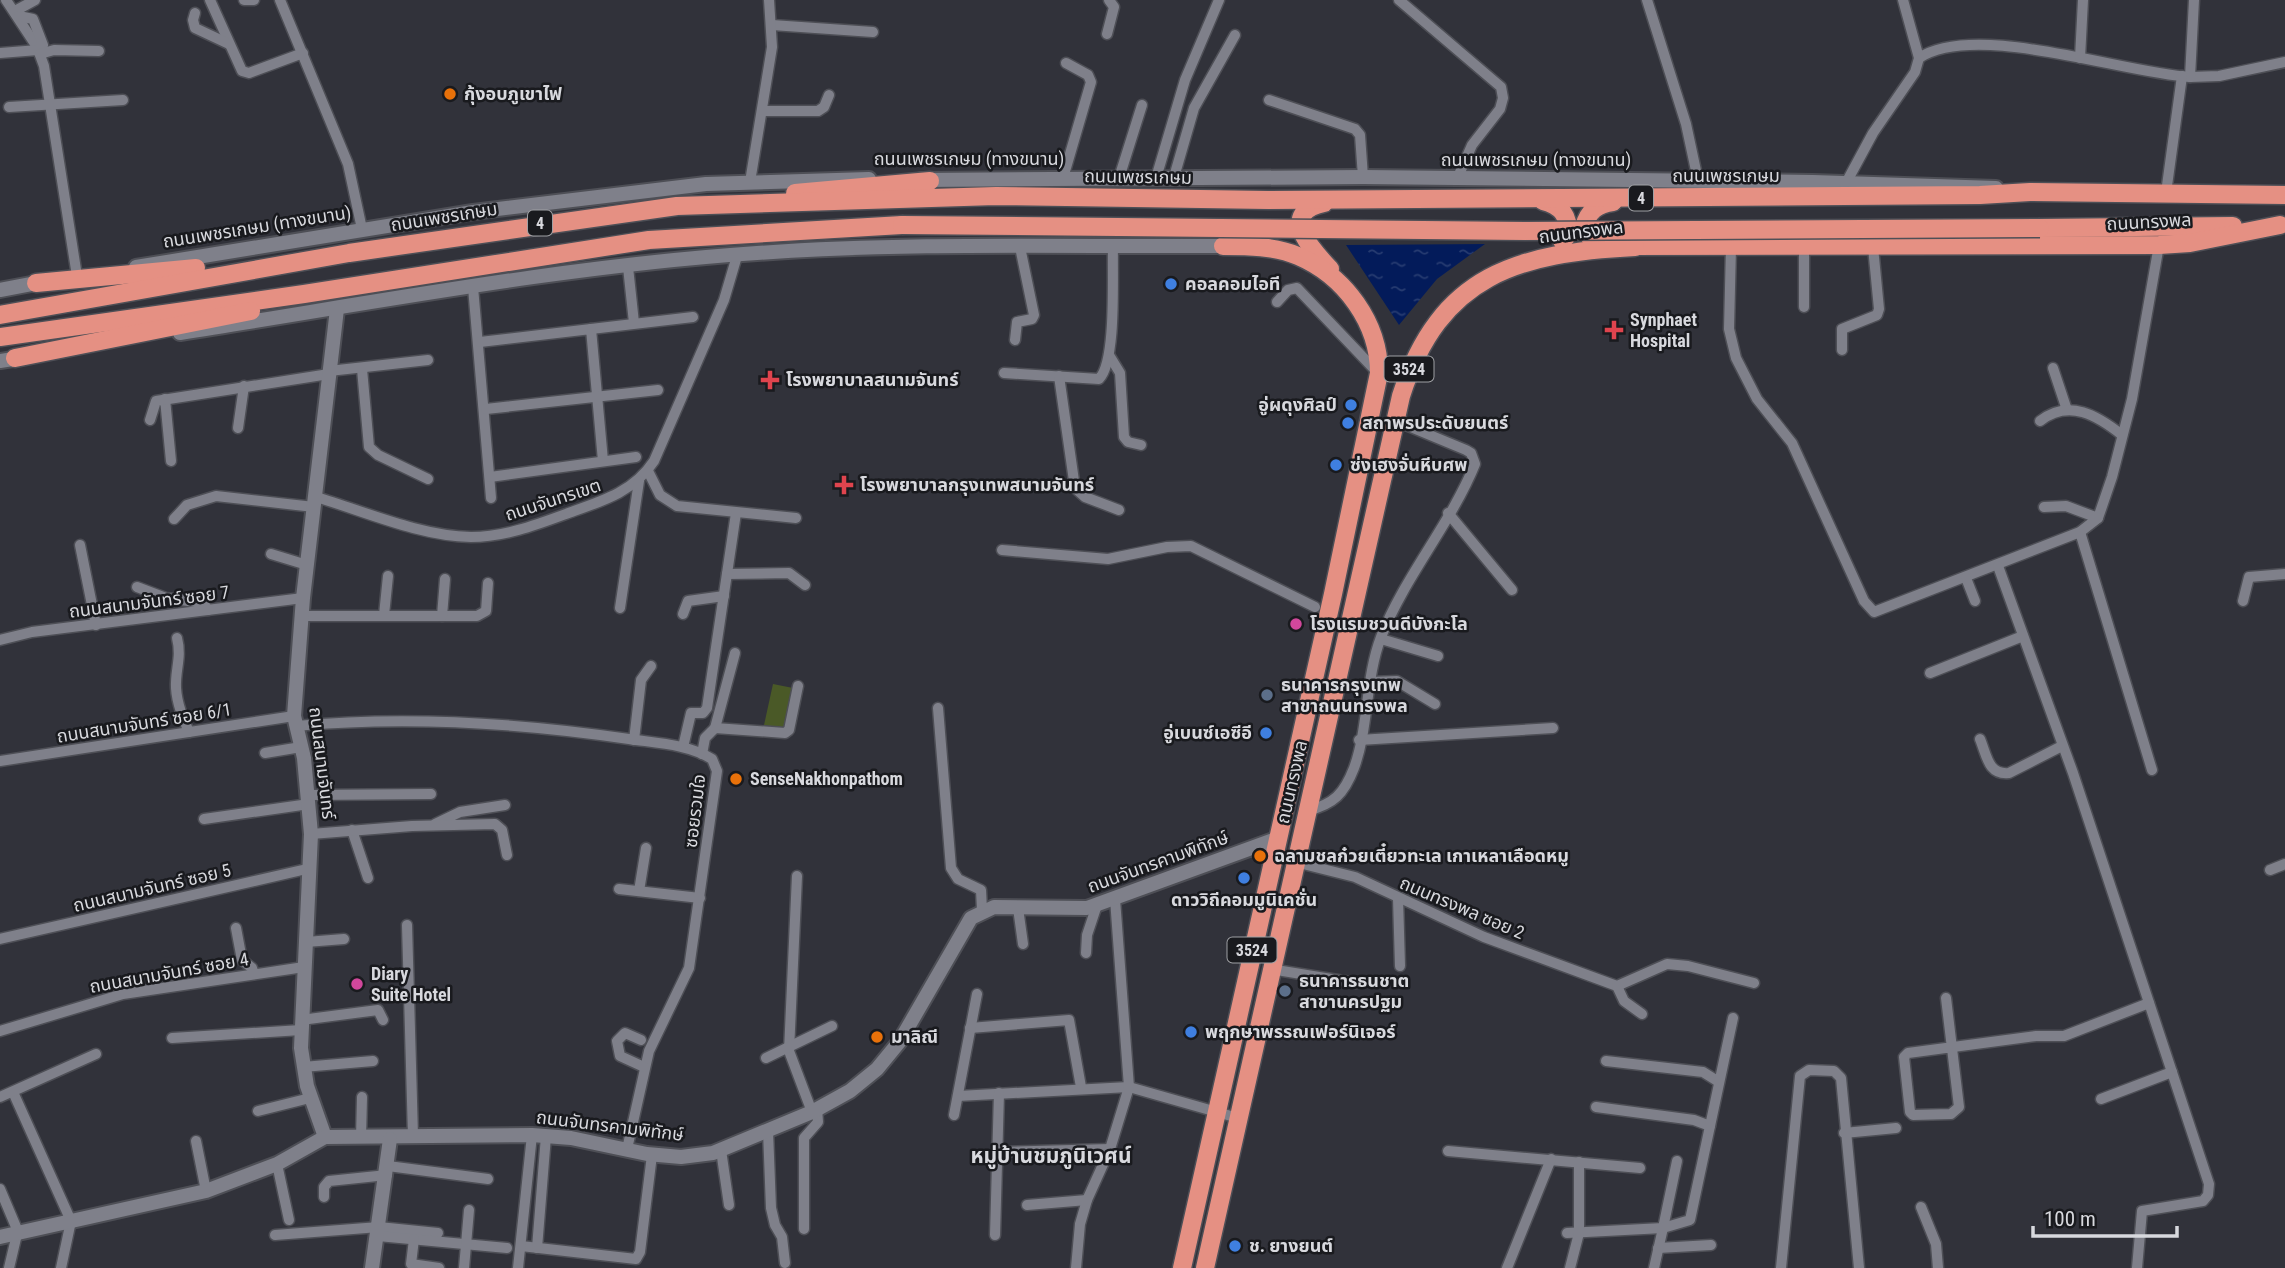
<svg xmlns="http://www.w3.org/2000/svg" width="2285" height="1268" font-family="'Roboto Condensed','Noto Sans Thai',sans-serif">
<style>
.garden{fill:#4a5927}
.water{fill:url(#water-ripples)}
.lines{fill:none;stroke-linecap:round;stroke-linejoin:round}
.street-casing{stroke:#4e4f56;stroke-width:13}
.secondary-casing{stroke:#4e4f56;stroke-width:18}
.highway-casing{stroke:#4e4f56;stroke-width:21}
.street{stroke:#7f808a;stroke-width:10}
.secondary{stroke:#7f808a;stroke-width:14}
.highway{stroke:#e59083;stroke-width:18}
.highway-bridge-casing{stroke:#4e4f56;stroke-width:21;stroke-linecap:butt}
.highway-bridge{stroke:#e59083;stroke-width:18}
.food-dot{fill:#e8710a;stroke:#191a1e;stroke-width:2.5}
.shop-dot{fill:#3f7fe0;stroke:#191a1e;stroke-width:2.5}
.health-dot{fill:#e0444e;stroke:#191a1e;stroke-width:2.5}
.hotel-dot{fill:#d1479c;stroke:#191a1e;stroke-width:2.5}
.service-dot{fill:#5c6f8a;stroke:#191a1e;stroke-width:2.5}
.labels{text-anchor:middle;stroke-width:5;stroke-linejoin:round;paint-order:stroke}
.shield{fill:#191a1e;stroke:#9fa0a4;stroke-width:2}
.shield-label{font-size:16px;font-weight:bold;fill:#d8d9de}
.poi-label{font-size:18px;font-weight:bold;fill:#d8d9de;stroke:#191a1e;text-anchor:start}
.street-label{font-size:18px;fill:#d8d9de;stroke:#191a1e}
.quarter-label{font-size:21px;font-weight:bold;fill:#d8d9de;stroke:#191a1e}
</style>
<defs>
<pattern id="water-ripples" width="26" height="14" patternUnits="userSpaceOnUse" patternTransform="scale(1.75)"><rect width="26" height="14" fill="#031b5a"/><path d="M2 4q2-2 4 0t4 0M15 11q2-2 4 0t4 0" fill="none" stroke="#273c71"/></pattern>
</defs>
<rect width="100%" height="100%" fill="#31323a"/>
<!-- garden -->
<polygon class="garden" points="773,684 793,688 784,729 764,725"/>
<!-- water -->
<polygon class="water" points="1485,244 1437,279 1399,325 1346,245"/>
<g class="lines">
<defs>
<g id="street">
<polyline points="6,0 37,47 44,66 77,276"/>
<polyline points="210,0 242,71 249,73 303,53"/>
<polyline points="244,0 254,0"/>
<polyline points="280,0 348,164 362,229"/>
<polyline points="1399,0 1501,87 1503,98 1500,109 1472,145 1457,179"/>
<polyline points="1647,0 1686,124 1698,180"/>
<polyline points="15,11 35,0"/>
<polyline points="195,13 193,20 195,28 229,44"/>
<polyline points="772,25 873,32"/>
<polyline points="1107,34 1114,7 1109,0"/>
<polyline points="0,53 38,50 43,45 33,19 19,16"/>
<polyline points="40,54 54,50 99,51"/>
<path d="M1919,58C1976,21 2122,73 2190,77L2219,76L2285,62"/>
<polyline points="2080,58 2083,0"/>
<polyline points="2190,77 2194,0"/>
<polyline points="1269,100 1355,129 1360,135 1363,177"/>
<polyline points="9,107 123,100"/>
<polyline points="764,111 818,111 824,107 829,95"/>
<polyline points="1174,177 1194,108 1235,35"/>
<polyline points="1063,178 1091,82 1088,75 1066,63"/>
<polyline points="1119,178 1142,105"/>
<polyline points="1156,178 1185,80 1219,0"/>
<polyline points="750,182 772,47 769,0"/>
<polyline points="1846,183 1873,133 1915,72 1919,58 1903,0"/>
<polyline points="2166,193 2182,76"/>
<polyline points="1731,247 1729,329 1736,358 1757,399 1792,443 1864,601 1874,612 2080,532 2098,518 2112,477 2132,399 2159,245"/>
<polyline points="628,267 634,323"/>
<polyline points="473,287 491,498"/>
<polyline points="1277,302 1288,290 1297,288 1378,373"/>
<polyline points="1804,307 1804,247"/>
<polyline points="591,329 693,317"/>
<polyline points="1015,340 1017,322 1032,319 1034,315 1020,247"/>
<polyline points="480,342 591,329 603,461"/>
<polyline points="1842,350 1842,329 1877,315 1879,309 1873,247"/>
<polyline points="1109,355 1120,373 1124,437 1128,442 1141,445"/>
<polyline points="2053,368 2067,410"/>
<polyline points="362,369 369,447 378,455 428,479"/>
<polyline points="329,371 428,360"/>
<path d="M1004,373L1099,379C1117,361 1112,274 1113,247"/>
<polyline points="1059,376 1075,488 1085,497 1119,510"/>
<polyline points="165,399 171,461"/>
<polyline points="486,409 658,390"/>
<polyline points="150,420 156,401 329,374"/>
<path d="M2040,421C2069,398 2098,416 2122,435"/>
<polyline points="238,428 244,386"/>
<polyline points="648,471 660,495 677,506 796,518"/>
<polyline points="490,477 636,457"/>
<path d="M316,497C364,511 419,536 471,537C507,537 541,523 574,511C606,500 635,490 654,461L724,300L737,256"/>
<polyline points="2044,507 2066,506 2098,518"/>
<polyline points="1448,513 1512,590"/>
<polyline points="174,519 187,505 216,496 314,507"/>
<polyline points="2080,532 2152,770"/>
<polyline points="80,545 96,625"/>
<polyline points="1002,550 1108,559 1167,547 1191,546 1315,607"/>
<polyline points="271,554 307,565"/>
<polyline points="1998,566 2073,773 2209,1184 2208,1195 2203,1201 2142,1211 2137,1268"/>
<polyline points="727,574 789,573 805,585"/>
<polyline points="1966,578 1975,601"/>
<polyline points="137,587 166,598 203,603 208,610"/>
<polyline points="2243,601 2249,577 2285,574"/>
<polyline points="620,608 639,481"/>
<polyline points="683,614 688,601 724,596"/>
<polyline points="384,615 388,576"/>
<polyline points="303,616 477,616 486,611 488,583"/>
<polyline points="442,616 445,579"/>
<path d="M177,638C182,657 175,670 176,688C177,704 183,718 189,732"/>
<polyline points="1381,639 1438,656"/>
<polyline points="0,640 32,632 303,598"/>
<polyline points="1930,673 2023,636"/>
<polyline points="1371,682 1397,681 1435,704"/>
<polyline points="938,708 951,868 958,879 981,890 982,910"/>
<path d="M296,726C406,716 520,723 629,739C656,743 688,744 712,759L717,771L689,968L649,1051L627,1149"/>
<polyline points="715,728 785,733 789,730 798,686"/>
<path d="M1980,739C1987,756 1988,775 2009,773L2062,746"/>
<polyline points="634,740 641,680 651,666"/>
<polyline points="1359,740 1553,728"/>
<polyline points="683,747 691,713 703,713 707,708 736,513"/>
<polyline points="265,753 301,747"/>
<polyline points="702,754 705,738 715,728 735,653"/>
<polyline points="0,761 294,716"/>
<polyline points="309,795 431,794"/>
<path d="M1307,811C1334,804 1344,794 1354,768C1369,727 1365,679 1381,637C1405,576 1450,525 1475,464L1471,453L1466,450L1396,421"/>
<polyline points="204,819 309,804"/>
<polyline points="435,824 460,812 505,805"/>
<polyline points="352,830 368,878"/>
<polyline points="311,834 412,826 495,824 502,830 507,855"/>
<polyline points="1295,862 1355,877 1484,937 1617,986"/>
<polyline points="2270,870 2285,864"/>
<polyline points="797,876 789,1051 812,1112"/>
<polyline points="619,889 700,898"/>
<polyline points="639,891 646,848"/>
<polyline points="1398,898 1400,966"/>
<polyline points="1018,908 1023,944"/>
<polyline points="407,925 413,1136"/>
<polyline points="236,928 242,960 252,968 254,974"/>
<polyline points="0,939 311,868"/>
<polyline points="306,942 344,939"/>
<polyline points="1086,953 1087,935 1097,905"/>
<polyline points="1270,969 1356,983"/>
<polyline points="1946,998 1959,1107 1951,1114 1913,1115 1910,1112 1904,1057 1908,1053 2036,1036 2064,1036 2149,1003"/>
<polyline points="1642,1014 1624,1001 1617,986 1667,964 1688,966 1754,983"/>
<polyline points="301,1020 378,1010 383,1020"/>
<polyline points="970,1028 1069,1020 1081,1087"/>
<polyline points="0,1031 123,994 304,967"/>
<polyline points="172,1038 301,1030"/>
<polyline points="641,1040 625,1033 617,1041 620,1056 644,1067"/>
<polyline points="766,1058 832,1026"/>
<polyline points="1606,1061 1703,1072 1719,1082"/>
<polyline points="303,1067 373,1061"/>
<polyline points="13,1092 71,1221 61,1268"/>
<polyline points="958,1096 1129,1087 1238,1118"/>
<polyline points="0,1097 96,1054"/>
<polyline points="2101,1099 2172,1072"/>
<polyline points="1596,1107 1694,1120 1710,1126"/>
<polyline points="258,1111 310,1098"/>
<polyline points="954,1115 977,994"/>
<polyline points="768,1131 771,1208 775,1225 782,1237 785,1263"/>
<polyline points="1844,1133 1896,1128"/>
<polyline points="361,1138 362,1097"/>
<polyline points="196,1141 206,1191"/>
<polyline points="721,1150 729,1205"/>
<polyline points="1448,1151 1640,1168"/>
<polyline points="998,1152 1110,1149"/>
<polyline points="277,1164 289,1220"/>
<polyline points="388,1166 488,1179"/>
<polyline points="0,1189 19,1234"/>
<polyline points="324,1197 324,1187 329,1181 387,1175"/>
<polyline points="1027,1205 1087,1200"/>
<polyline points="1921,1207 1936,1244 1938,1268"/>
<polyline points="804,1229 804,1138 818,1122 817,1109"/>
<polyline points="1567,1233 1663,1228 1677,1161"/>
<polyline points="275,1235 379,1227 438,1233"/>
<polyline points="995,1235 999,1093"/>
<polyline points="378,1236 507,1248"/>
<polyline points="414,1239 411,1264 439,1268"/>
<polyline points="521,1246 636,1259 640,1252 652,1155"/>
<polyline points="537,1248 546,1136"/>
<polyline points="1658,1248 1711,1245"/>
<polyline points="9,1268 17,1234"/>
<polyline points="464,1268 469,1210"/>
<polyline points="518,1268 532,1135"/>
<polyline points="1076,1268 1080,1224 1087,1200 1110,1149 1129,1087 1115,899"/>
<polyline points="1507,1268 1551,1159"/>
<polyline points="1570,1268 1579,1233 1579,1162"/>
<polyline points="1654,1268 1663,1228 1690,1220 1733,1018"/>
<polyline points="1781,1268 1800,1076 1809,1070 1834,1071 1841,1078 1859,1268"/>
</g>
<g id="secondary">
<polyline points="921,180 1363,177 1813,182 1996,188"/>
<polyline points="136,267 473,212 706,184 869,179"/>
<polyline points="0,290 47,281"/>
<path d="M180,333C372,303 564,266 757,253C912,242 1068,247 1223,246"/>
<polyline points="0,361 25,357"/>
<polyline points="325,1137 307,1086 301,1048 311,834 304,758 294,716 303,598 337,309"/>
<polyline points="0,1237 206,1191 277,1164 325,1137 532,1135 571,1138 647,1154 681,1157 713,1153 812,1112 850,1091 877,1069 900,1041 971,918 994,907 1087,908 1279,838"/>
<polyline points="372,1268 390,1139"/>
</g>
<g id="highway">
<polyline points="795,193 930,181"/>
<path d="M1543,201C1562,206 1569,216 1568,235L1562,241"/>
<path d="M1324,203C1277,213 1312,250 1330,269"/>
<polyline points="2040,228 2233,226"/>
<path d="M1593,242L1584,227C1588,211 1597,204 1613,202"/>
<polyline points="1624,246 2159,245 2190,243 2280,225"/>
<polyline points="36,283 196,268"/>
<polyline points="0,315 349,253 677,206 996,196 1268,200 1980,195 2030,192 2285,195"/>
<polyline points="0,337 304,294 649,240 902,225"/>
<polyline points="15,358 251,311"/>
<path d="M1182,1268L1333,594L1379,373C1379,323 1345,276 1298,256C1275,246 1247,246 1223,246"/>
<path d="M1205,1268L1401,396C1440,274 1518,253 1635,247"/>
</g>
</defs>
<!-- street casing -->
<use href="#street" class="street-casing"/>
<!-- secondary casing -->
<use href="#secondary" class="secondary-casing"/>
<!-- highway casing -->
<use href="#highway" class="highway-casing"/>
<!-- street -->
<use href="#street" class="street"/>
<!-- secondary -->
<use href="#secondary" class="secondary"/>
<!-- highway -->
<use href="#highway" class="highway"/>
<defs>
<polyline id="highway-bridge" points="902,225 1525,231 2040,228"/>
</defs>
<!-- highway-bridge casing -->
<use href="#highway-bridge" class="highway-bridge-casing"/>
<!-- highway-bridge -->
<use href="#highway-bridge" class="highway-bridge"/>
</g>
<!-- markers -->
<g class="food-dot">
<circle cx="450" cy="94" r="7"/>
<circle cx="736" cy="779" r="7"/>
<circle cx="1260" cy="856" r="7"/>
<circle cx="877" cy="1037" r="7"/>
</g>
<g class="shop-dot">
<circle cx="1171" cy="284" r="7"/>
<circle cx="1351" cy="405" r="7"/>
<circle cx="1348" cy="423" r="7"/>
<circle cx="1336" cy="465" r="7"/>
<circle cx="1266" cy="733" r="7"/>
<circle cx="1244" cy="878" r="7"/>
<circle cx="1191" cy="1032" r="7"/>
<circle cx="1235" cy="1246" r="7"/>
</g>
<g class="health-dot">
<path d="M1610.5 319.5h7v7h7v7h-7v7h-7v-7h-7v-7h7z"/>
<path d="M766.5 369.5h7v7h7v7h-7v7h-7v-7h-7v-7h7z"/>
<path d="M840.5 474.5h7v7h7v7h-7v7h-7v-7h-7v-7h7z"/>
</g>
<g class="hotel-dot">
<circle cx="1296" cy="624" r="7"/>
<circle cx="357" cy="984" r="7"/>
</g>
<g class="service-dot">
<circle cx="1267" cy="695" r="7"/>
<circle cx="1285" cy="991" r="7"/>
</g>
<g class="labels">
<!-- shield labels -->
<g class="shield">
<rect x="1629" y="185.5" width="24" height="25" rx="5"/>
<rect x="528" y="210.5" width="24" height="25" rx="5"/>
<rect x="1384.5" y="356.5" width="49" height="25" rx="5"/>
<rect x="1227.5" y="937.5" width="49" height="25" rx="5"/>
</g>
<g class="shield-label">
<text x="1641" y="204">4</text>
<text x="540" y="229">4</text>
<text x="1409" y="375">3524</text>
<text x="1252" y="956">3524</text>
</g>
<!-- poi labels -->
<g class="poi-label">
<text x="464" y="100">กุ้งอบภูเขาไฟ</text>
<text x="1185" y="290">คอลคอมไอที</text>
<text x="1630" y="326">Synphaet<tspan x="1630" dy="21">Hospital</tspan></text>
<text x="786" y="386">โรงพยาบาลสนามจันทร์</text>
<text x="1337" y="411" text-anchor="end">อู่ผดุงศิลป์</text>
<text x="1362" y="429">สถาพรประดับยนตร์</text>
<text x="1350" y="471">ซ่งเฮงจั่นหีบศพ</text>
<text x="860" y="491">โรงพยาบาลกรุงเทพสนามจันทร์</text>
<text x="1310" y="630">โรงแรมชวนดีบังกะโล</text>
<text x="1281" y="691">ธนาคารกรุงเทพ<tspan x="1281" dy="21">สาขาถนนทรงพล</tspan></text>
<text x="1252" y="739" text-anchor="end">อู่เบนซ์เอซีอี</text>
<text x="750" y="785">SenseNakhonpathom</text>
<text x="1274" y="862">ฉลามชลก๋วยเตี๋ยวทะเล เกาเหลาเลือดหมู</text>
<text x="1244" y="906" text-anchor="middle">ดาววิถีคอมมูนิเคชั่น</text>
<text x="371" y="980">Diary<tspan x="371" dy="21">Suite Hotel</tspan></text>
<text x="1299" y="987">ธนาคารธนชาต<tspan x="1299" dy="21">สาขานครปฐม</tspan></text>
<text x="1205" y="1038">พฤกษาพรรณเฟอร์นิเจอร์</text>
<text x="891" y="1043">มาลิณี</text>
<text x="1249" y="1252">ช. ยางยนต์</text>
</g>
<!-- street labels -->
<g class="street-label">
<text x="969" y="165">ถนนเพชรเกษม (ทางขนาน)</text>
<text x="1536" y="166">ถนนเพชรเกษม (ทางขนาน)</text>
<text x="1726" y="182">ถนนเพชรเกษม</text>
<text transform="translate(1138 177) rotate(1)" y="6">ถนนเพชรเกษม</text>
<text transform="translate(444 217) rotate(-9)" y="6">ถนนเพชรเกษม</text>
<text transform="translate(2149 222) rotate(-3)" y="6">ถนนทรงพล</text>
<text transform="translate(257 227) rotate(-9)" y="6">ถนนเพชรเกษม (ทางขนาน)</text>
<text transform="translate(1581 232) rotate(-7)" y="6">ถนนทรงพล</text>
<text transform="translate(553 500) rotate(-18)" y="6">ถนนจันทรเขต</text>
<text transform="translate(149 602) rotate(-7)" y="6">ถนนสนามจันทร์ ซอย 7</text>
<text transform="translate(144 723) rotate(-9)" y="6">ถนนสนามจันทร์ ซอย 6/1</text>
<text transform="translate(322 763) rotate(83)" y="6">ถนนสนามจันทร์</text>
<text transform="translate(1292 782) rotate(-77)" y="6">ถนนทรงพล</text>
<text transform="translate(695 811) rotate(-83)" y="6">ซอยรวมใจ</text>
<text transform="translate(1158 862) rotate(-20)" y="6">ถนนจันทรคามพิทักษ์</text>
<text transform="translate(152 888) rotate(-13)" y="6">ถนนสนามจันทร์ ซอย 5</text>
<text transform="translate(1462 908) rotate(23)" y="6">ถนนทรงพล ซอย 2</text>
<text transform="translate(169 973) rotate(-10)" y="6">ถนนสนามจันทร์ ซอย 4</text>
<text transform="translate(610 1126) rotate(7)" y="6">ถนนจันทรคามพิทักษ์</text>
</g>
<!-- quarter labels -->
<g class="quarter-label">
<text x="1051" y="1163">หมู่บ้านชมภูนิเวศน์</text>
</g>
</g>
<!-- scale -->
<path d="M2033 1226v10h144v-10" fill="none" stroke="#d8d9de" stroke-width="3.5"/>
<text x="2044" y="1226" font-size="21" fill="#d8d9de" stroke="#191a1e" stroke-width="5" paint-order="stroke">100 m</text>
</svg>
